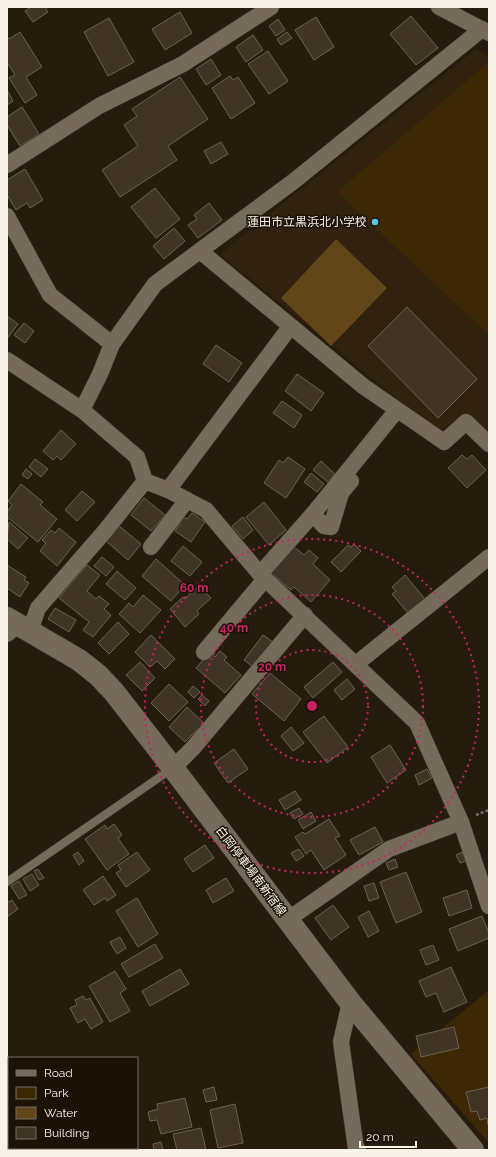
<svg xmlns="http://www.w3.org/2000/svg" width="496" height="1157" font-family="Raleway,'Noto Sans JP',sans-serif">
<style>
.built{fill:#30220e}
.green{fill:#3d2805}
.water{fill:#62461a}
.building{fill:#3f3425;stroke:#6c6151}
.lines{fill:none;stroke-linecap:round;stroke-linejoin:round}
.lane-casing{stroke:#3e352e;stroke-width:9}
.street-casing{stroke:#3e352e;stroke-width:17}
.secondary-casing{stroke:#3e352e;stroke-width:23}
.path{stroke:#776f62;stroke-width:2.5;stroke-dasharray:3 2;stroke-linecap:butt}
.lane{stroke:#766b5a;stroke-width:8}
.street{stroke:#766b5a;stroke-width:16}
.secondary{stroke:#766b5a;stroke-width:22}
.ring{fill:none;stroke:#c52362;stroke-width:2;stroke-dasharray:2 4}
.poi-dot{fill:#59c8e4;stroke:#1c1306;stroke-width:1.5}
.labels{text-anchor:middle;stroke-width:3;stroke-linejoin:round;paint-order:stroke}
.poi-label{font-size:12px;fill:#f8f2e8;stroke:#1c1306;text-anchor:end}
.street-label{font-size:12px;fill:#f8f2e8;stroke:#1c1306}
.centre{fill:#c52362;stroke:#1c1306;stroke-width:2}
.ring-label{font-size:12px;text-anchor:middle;font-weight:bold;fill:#c52362;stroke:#1c1306;stroke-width:3;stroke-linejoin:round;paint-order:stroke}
</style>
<rect width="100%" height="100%" fill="#261c0e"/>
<!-- built -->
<polygon class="built" points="476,49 489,56 489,441 462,414 439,433 220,254"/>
<!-- green -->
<g class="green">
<polygon points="489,62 489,335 337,192"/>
<polygon points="489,990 489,1143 411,1054"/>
</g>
<!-- water -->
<polygon class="water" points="336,239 387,288 331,346 281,298"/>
<!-- building -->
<g class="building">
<polygon points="31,7 45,7 48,12 33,22 25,11"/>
<polygon points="180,12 192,33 165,50 152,29"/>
<polygon points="411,16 438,48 416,65 390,34"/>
<polygon points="316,17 334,47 314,60 295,30"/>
<polygon points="109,18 134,62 108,76 84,32"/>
<polygon points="278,19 285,30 276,36 269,26"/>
<polygon points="20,32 42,67 26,77 37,95 25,103 9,78 15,75 7,62 7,36 9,39"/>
<polygon points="287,32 292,38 281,45 277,39"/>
<polygon points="253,35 263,50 246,62 236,47"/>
<polygon points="268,51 288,81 269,94 248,64"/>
<polygon points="211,59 221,75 206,85 196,69"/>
<polygon points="230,76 233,80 238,77 255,103 231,119 212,88"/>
<polygon points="180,77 208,119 168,146 177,160 120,197 102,170 138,146 124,125 137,116 132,109"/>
<polygon points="7,90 13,101 7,105"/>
<polygon points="22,107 39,134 20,146 7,125 7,117"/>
<polygon points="221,142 228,154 211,164 204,151"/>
<polygon points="25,169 43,200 30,208 27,203 16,210 7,195 7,180"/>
<polygon points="155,188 180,219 156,238 131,207"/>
<polygon points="209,203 222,220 198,238 188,225 197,219 194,215"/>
<polygon points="174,228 185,241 164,259 153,246"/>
<polygon points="407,307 477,379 438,418 368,346"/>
<polygon points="7,316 18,324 7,339"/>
<polygon points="24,323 34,331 25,343 14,335"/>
<polygon points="216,345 242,363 229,382 203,364"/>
<polygon points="297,374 324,393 311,411 285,391"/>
<polygon points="282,401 302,415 294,428 273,413"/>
<polygon points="61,430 76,444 61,460 57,456 53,460 43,451"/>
<polygon points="462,455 467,459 472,455 486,470 467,488 448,468"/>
<polygon points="288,457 305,469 286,498 264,483 279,460 283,463"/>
<polygon points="35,459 48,469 41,477 29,467"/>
<polygon points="321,461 335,474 328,482 313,470"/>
<polygon points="26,469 32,474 28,479 22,475"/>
<polygon points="311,473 324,484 317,492 304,482"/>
<polygon points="21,484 43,502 40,505 57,519 38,542 7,517 7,512 12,505 8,501"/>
<polygon points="82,491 95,502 77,521 65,510"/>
<polygon points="144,498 165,515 151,531 131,515"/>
<polygon points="264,502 286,530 269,545 246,517"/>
<polygon points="192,513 205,522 191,542 175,531 184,517 187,519"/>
<polygon points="243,517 253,530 243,539 232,526"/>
<polygon points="9,522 28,538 18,549 7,539"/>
<polygon points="119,526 141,544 128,560 106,541"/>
<polygon points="59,528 76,542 57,566 40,551 46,543 42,540 51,530 55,533"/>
<polygon points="354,544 361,551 341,572 331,562 348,545 351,547"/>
<polygon points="183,546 202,562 190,576 171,561"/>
<polygon points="294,547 304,555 309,550 318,558 313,564 330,580 311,602 294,587 291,590 271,573"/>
<polygon points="102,557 114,567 106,576 94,566"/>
<polygon points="156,559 185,585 171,601 142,576"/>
<polygon points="7,565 26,577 24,580 29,583 20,597 7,588"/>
<polygon points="87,565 100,575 87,591 96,599 99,596 109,604 104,609 111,615 93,637 83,630 89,622 59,598"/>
<polygon points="117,571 136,588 125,600 106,584"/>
<polygon points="405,575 425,599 408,613 392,594 396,591 392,587"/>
<polygon points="199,586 211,598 197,611 199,614 185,627 170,609 183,597 185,599"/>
<polygon points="143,595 161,610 140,633 119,614 129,603 133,607"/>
<polygon points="55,608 76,620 69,632 48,619"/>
<polygon points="118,622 129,634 109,654 98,643"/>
<polygon points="151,635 175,659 165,669 157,661 150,667 135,652"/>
<polygon points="263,635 273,642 253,667 244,660"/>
<polygon points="220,651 227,657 224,660 241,675 225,693 196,668 210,652 215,657"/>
<polygon points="140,662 155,678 142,691 126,675"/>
<polygon points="333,662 342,672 313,698 304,687"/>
<polygon points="270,673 301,699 284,721 252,694"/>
<polygon points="347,679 355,689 342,700 334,690"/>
<polygon points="169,684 188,702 169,721 151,703"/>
<polygon points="193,686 200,692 194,698 188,692"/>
<polygon points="202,695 209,701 205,706 198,699"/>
<polygon points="187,707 204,723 185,742 169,727"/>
<polygon points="324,716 348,747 327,763 303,732"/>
<polygon points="291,727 304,743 293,751 281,736"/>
<polygon points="390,745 406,770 387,783 371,757"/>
<polygon points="234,749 248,769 228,783 214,763"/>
<polygon points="427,769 432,778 419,785 415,775"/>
<polygon points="295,791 301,800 285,810 279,800"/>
<polygon points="299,808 303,814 294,819 290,813"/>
<polygon points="311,812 316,821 303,829 298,820"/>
<polygon points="329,819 340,836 335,838 346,855 324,870 311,850 306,854 295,837 303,832 305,834"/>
<polygon points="114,824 122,835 118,838 129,854 107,870 85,839 105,825 107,829"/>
<polygon points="375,827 383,842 359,855 350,840"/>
<polygon points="205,845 214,858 193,872 184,859"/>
<polygon points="299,849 304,856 296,861 291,853"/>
<polygon points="78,852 84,861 79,865 73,855"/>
<polygon points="137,852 150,870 126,887 116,873 121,870 118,865"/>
<polygon points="462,852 466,861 460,863 456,855"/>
<polygon points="395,859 398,867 389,870 386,863"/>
<polygon points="38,869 44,878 39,880 34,871"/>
<polygon points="406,872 422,912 396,923 380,882"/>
<polygon points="32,874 39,885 30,891 23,879"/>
<polygon points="103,876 116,895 107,901 105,898 94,905 83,890"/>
<polygon points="226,878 234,891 213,903 206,890"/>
<polygon points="19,881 27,895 19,899 11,886"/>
<polygon points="374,883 379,898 369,901 364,886"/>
<polygon points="467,890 472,908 449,916 443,898"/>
<polygon points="137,898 158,934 138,947 116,911"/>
<polygon points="12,900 18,909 7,917 7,903"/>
<polygon points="333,905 349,927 331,940 315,918"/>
<polygon points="369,911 379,931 368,937 358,917"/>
<polygon points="482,916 489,933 489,938 458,951 449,929"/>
<polygon points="120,937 126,948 117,954 110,942"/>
<polygon points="155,944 163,958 129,977 121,964"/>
<polygon points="433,945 439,960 426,965 420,950"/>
<polygon points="451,967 467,1002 444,1012 436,993 426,997 419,981"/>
<polygon points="180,969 189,984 150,1006 142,991"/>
<polygon points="115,971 126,989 120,993 130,1011 110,1022 89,986"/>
<polygon points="83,996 86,1000 90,998 103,1022 91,1029 85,1019 78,1023 70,1008 77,1005 75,1000"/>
<polygon points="454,1027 459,1048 421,1057 416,1036"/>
<polygon points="214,1087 217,1100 206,1102 203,1090"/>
<polygon points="489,1087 489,1125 488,1125 487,1118 480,1120 477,1111 471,1112 466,1092"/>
<polygon points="185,1098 192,1127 161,1134 157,1120 150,1121 148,1112 158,1109 157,1104"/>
<polygon points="235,1104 243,1143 218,1148 210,1110"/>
<polygon points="201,1128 206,1150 177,1150 173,1134"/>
<polygon points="161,1142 163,1150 154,1150 153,1144"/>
</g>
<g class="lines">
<defs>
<polyline id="lane" points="7,882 173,768"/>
<g id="street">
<polyline points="439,7 489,33"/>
<polyline points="7,165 99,106 183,64 271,7"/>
<polyline points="7,216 50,295 112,344"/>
<polyline points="200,251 363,386 444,442 466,422 489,444"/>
<polyline points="7,360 82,410"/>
<polyline points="145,481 137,457 82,410 100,374 112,344 155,284 294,181 482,29"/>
<polyline points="145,481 168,490 206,510 260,574 417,723 461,822 489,906"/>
<polyline points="168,490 290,327"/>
<polyline points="313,514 324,526 331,527 341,493 351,481"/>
<polyline points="151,547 187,500"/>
<polyline points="260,574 313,514 397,410"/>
<polyline points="30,631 38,608 105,531 145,481"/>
<polyline points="7,634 18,624"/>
<polyline points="204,652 265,579"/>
<polyline points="356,664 489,557"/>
<polyline points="173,768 193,748 305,615"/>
<polyline points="287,920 389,849 461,822"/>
<polyline points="350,1002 341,1042 356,1149 358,1150"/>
</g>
<polyline id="secondary" points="7,618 79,660 98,675 114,692 173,768 350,1002 473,1150"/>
</defs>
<!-- lane casing -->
<use href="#lane" class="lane-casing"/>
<!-- street casing -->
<use href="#street" class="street-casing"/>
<!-- secondary casing -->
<use href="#secondary" class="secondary-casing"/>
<!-- path -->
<polyline class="path" points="476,815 489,810"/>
<!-- lane -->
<use href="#lane" class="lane"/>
<!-- street -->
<use href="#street" class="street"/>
<!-- secondary -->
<use href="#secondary" class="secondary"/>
</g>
<!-- distance rings -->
<g class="ring">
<circle cx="312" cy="706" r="56"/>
<circle cx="312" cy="706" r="111"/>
<circle cx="312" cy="706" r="167"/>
</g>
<!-- markers -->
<circle class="poi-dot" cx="375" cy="222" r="4"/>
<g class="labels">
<!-- poi labels -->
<g class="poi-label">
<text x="367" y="226">蓮田市立黒浜北小学校</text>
</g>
<!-- street labels -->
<g class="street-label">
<text transform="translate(251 871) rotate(53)" y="4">白岡停車場南新宿線</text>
</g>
</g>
<circle cx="312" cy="706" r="6" class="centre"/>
<g class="ring-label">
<text x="194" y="592">60 m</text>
<text x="234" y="632">40 m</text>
<text x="272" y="671">20 m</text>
</g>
<!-- border -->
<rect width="496" height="1157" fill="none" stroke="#f8f2e8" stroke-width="16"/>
<!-- legend -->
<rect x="8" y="1057" width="130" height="92" fill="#1c1306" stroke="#746c60"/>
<rect x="16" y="1070" width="20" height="6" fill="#766b5a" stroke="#746c60"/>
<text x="44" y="1077" font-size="12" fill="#f8f2e8">Road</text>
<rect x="16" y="1087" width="20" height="12" fill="#3d2805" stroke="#746c60"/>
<text x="44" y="1097" font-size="12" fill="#f8f2e8">Park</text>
<rect x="16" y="1107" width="20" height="12" fill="#62461a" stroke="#746c60"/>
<text x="44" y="1117" font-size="12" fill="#f8f2e8">Water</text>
<rect x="16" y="1127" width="20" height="12" fill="#3f3425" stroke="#746c60"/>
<text x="44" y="1137" font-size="12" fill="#f8f2e8">Building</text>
<!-- scale -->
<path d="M360 1141v6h56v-6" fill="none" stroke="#f8f2e8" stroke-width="2"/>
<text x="366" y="1141" font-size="12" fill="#f8f2e8" stroke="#1c1306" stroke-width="3" paint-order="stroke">20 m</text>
</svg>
